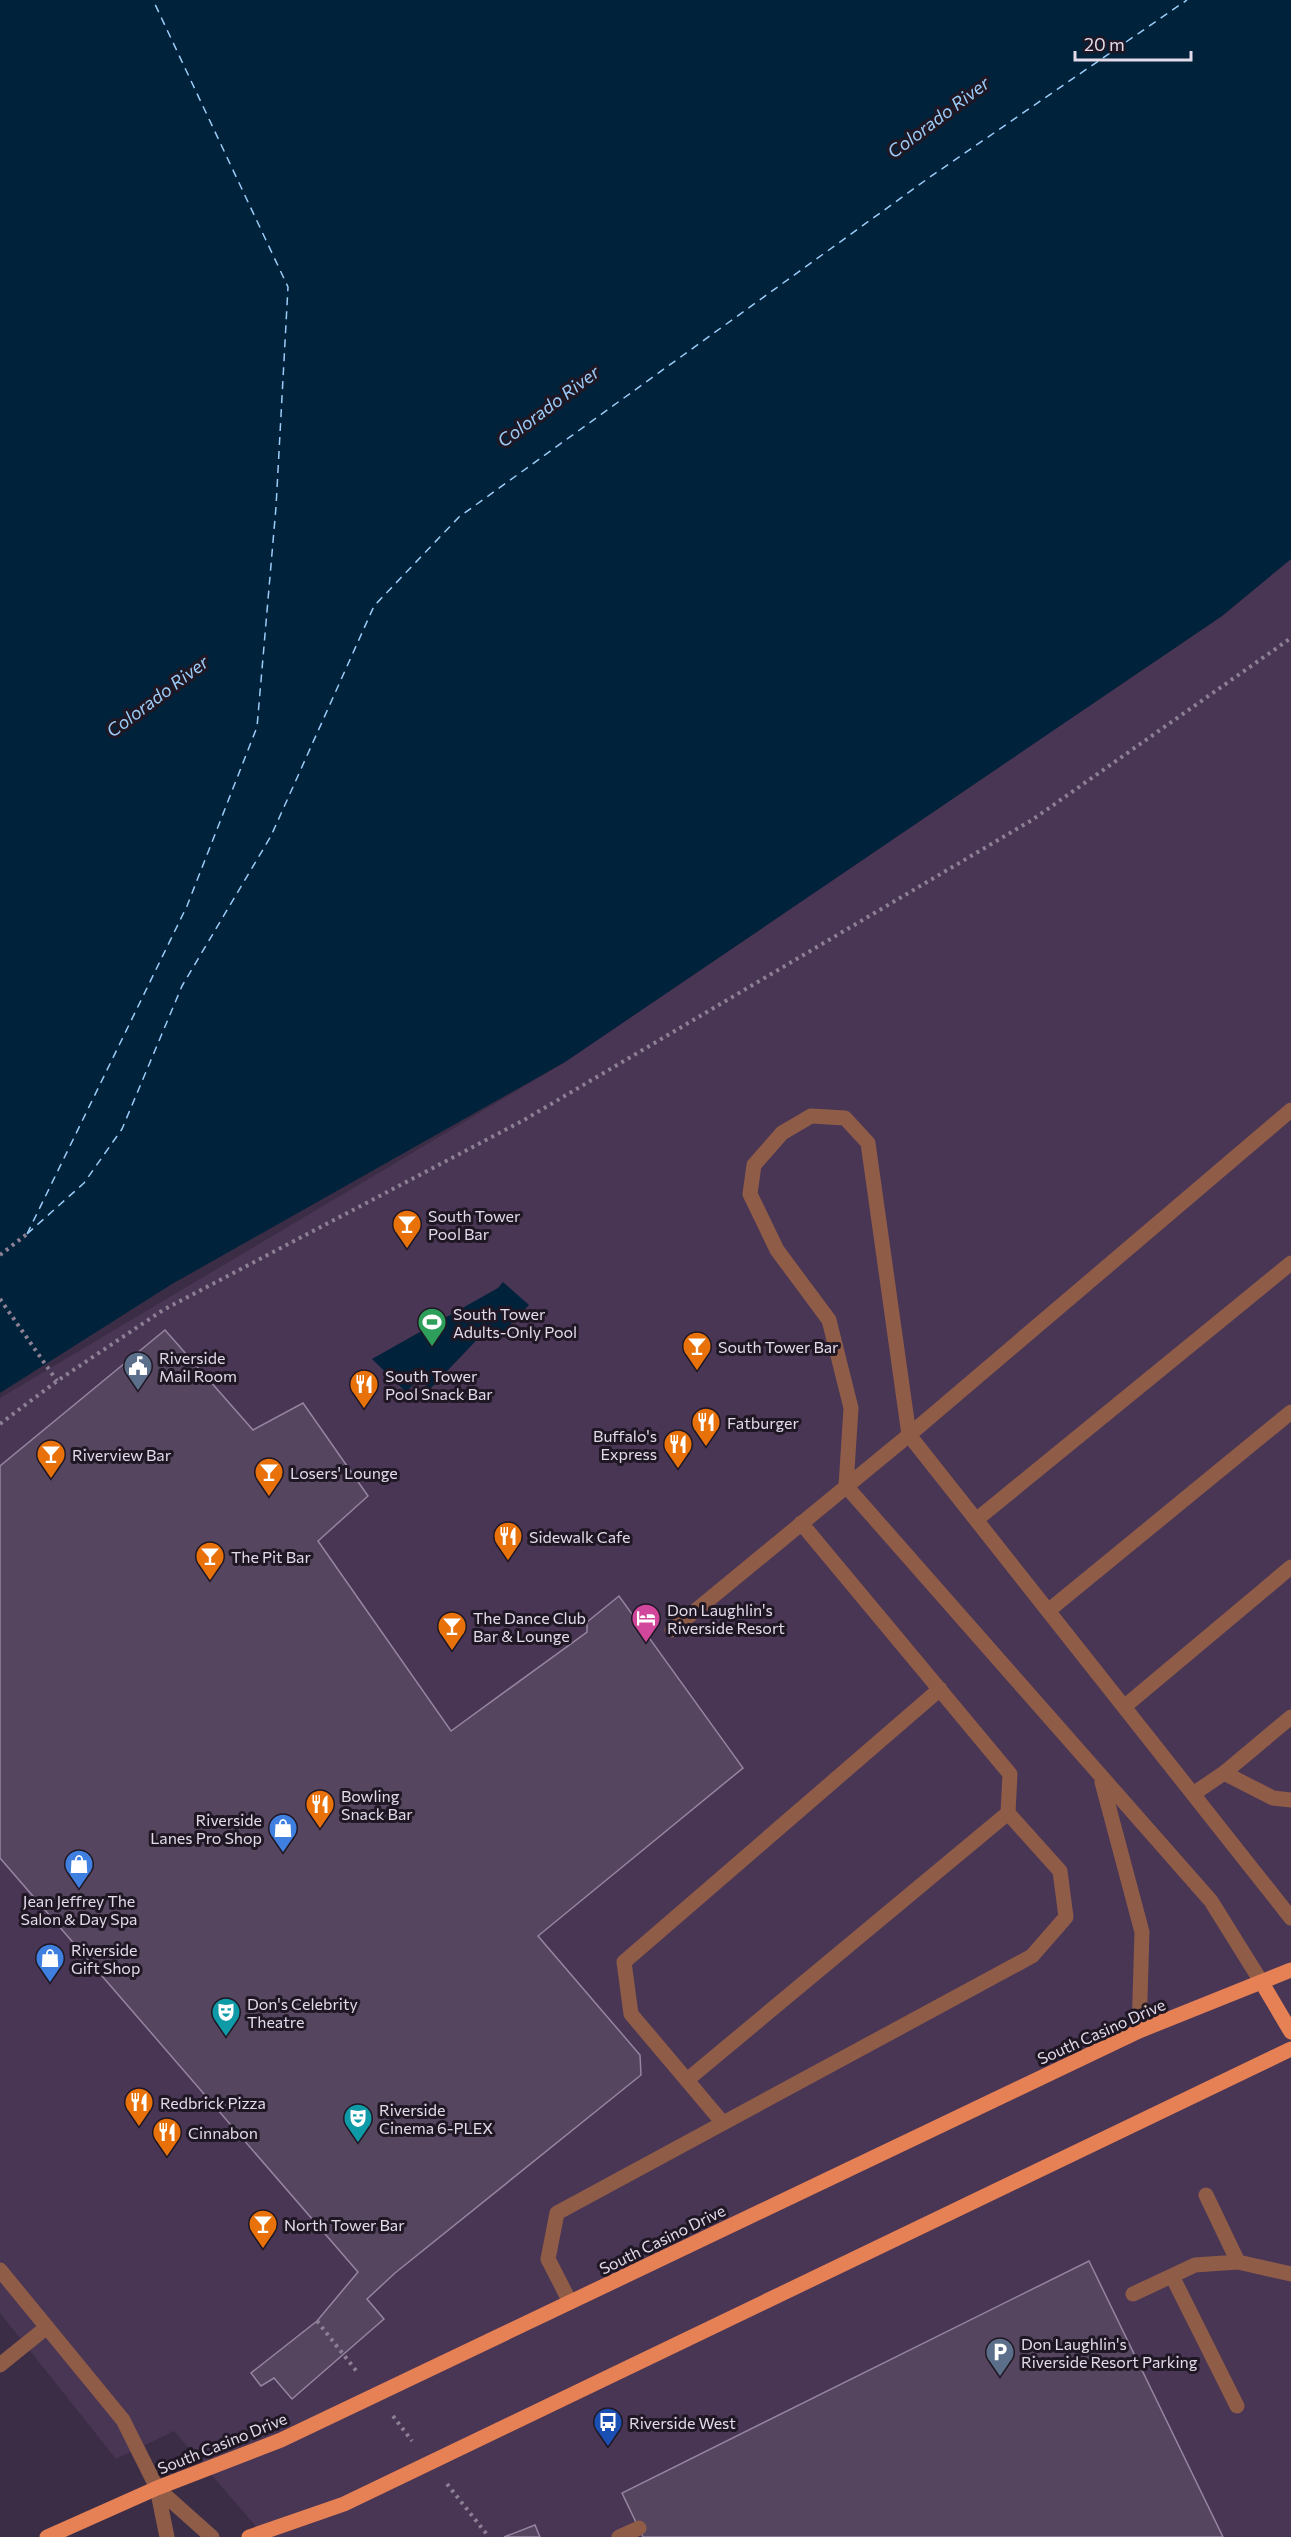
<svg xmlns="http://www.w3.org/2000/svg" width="1291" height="2537" viewBox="0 0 1291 2537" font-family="Commissioner,sans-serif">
<rect width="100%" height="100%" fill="#3c2d46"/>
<path fill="#493554" d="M1291,559V2537H265L174,2431L116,2459L0,2313V1398L565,1062L1222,616Z"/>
<path fill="#00223b" d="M0,0H1291V559L1222,616L565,1062L172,1284L0,1393Z
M503,1282L529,1305L500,1335L490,1326L430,1389L419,1379L406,1392L372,1359L498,1288Z"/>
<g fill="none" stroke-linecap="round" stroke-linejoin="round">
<path stroke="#9bccf8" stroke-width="1.5" stroke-dasharray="8 6" stroke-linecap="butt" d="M27,1234L84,1183L122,1129L182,986L271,836L374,606L459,517L930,177L1187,0
M27,1234L187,906L257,727L276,507L288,287L153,0"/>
</g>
<path fill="#55455f" stroke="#9684a1" stroke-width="1.5" d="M165,1330L253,1430L303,1403L368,1496L318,1541L451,1731L587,1632V1622L619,1596L743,1768L538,1936L640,2055L641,2075L395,2273L367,2299L384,2319L292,2399L274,2378L261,2386L251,2373L317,2321L358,2272L0,1858V1466Z
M1089,2261L1223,2537H643L622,2493Z
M535,2525L540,2537H504Z"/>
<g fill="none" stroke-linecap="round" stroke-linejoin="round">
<path stroke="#8c8095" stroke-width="4" stroke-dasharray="3 4.5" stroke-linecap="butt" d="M0,1255L27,1234
M0,1299L57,1381
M0,1424L57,1381L163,1310L524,1120L1032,820L1291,638
M317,2321L358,2373
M393,2416L412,2441
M447,2484L489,2537"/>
<path stroke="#8f5c48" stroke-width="15" d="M976,1520L1291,1263
M1048,1611L1291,1412
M672,1630L909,1435L1291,1110
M1124,1707L1291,1567
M1224,1773L1273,1798L1291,1800
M1102,1782L1142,1932L1139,2031
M1193,1794L1224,1773L1291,1717
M1262,1983L1211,1901L846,1486L851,1408L829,1320L777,1250L750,1194L754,1165L782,1133L811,1116L845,1118L868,1143L909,1435L1291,1918
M687,2080L1008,1813
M723,2123L631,2014L624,1962L940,1689
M1206,2195L1238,2262L1291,2274
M0,2270L123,2420L157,2488L167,2537
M1172,2276L1237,2406
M1133,2294L1195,2265L1238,2262
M570,2302L548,2259L557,2213L1032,1956L1066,1917L1060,1871L1008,1813L1010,1774L801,1523
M0,2365L47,2327
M157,2488L212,2537
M619,2537L639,2528"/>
<path stroke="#e68055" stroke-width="15" d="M1262,1983L1291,2032
M47,2537L157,2488L281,2440L1139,2031L1291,1970
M249,2537L344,2504L1291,2049"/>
</g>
<defs>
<g id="bar-pin" transform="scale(1.5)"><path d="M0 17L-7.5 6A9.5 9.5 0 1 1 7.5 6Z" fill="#e8710a" stroke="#1f1824"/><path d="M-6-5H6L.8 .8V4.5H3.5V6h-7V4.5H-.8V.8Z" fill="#fff"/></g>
<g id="stadium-pin" transform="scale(1.5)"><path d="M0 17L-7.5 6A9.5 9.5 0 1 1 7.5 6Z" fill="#2e9e5b" stroke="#1f1824"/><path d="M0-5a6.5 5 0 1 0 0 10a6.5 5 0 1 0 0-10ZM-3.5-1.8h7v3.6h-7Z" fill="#fff"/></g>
<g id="civic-pin" transform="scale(1.5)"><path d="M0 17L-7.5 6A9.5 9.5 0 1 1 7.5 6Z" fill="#5c6f8a" stroke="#1f1824"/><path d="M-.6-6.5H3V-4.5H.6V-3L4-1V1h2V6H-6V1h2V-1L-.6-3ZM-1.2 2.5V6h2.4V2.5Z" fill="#fff"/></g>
<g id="restaurant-pin" transform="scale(1.5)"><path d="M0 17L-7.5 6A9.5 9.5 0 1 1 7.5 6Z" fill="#e8710a" stroke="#1f1824"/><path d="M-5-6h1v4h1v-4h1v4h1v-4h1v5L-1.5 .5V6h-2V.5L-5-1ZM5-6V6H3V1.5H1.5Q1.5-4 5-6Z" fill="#fff"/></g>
<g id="hotel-pin" transform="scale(1.5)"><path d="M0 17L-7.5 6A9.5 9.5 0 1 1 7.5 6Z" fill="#d1479c" stroke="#1f1824"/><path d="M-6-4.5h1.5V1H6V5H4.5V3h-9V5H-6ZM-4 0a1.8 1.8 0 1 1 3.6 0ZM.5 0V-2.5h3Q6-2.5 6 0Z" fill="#fff"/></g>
<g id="shop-pin" transform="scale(1.5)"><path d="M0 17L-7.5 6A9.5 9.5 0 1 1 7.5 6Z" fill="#3f7fe0" stroke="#1f1824"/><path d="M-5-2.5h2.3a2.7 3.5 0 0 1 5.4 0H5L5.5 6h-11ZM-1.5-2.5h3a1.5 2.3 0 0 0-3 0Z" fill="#fff"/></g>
<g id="theatre-pin" transform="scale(1.5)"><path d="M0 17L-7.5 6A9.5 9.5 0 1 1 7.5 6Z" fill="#0f9aa8" stroke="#1f1824"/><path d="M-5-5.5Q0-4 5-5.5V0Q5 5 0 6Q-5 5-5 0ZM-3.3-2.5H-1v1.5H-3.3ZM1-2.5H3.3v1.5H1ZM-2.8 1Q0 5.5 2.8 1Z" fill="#fff"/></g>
<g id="parking-pin" transform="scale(1.5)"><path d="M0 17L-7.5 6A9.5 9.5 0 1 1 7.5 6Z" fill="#5c6f8a" stroke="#1f1824"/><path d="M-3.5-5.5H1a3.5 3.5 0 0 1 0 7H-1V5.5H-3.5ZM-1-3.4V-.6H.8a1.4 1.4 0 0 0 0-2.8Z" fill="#fff"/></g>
<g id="bus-pin" transform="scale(1.5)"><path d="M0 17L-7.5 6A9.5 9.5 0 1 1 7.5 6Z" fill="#1a4fb4" stroke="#1f1824"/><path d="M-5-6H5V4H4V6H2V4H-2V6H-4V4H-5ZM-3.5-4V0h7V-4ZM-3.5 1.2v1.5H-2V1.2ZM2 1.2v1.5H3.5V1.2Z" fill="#fff"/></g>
</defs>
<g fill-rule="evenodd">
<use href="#bar-pin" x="407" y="1224"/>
<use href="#stadium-pin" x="432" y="1322"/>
<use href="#bar-pin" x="697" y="1346"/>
<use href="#civic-pin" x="138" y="1366"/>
<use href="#restaurant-pin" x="364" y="1384"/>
<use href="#restaurant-pin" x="706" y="1422"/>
<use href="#restaurant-pin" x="678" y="1444"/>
<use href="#bar-pin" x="51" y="1454"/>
<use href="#bar-pin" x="269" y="1472"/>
<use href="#restaurant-pin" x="508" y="1536"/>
<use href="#bar-pin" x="210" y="1556"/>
<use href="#hotel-pin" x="646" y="1618"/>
<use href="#bar-pin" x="452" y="1626"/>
<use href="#restaurant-pin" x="320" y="1804"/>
<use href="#shop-pin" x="283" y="1828"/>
<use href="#shop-pin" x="79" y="1864"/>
<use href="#shop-pin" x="50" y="1958"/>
<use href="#theatre-pin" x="226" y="2012"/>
<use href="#restaurant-pin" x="139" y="2102"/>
<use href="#theatre-pin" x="358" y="2118"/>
<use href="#restaurant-pin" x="167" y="2132"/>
<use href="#bar-pin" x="263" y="2224"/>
<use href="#parking-pin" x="1000" y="2352"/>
<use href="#bus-pin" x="608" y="2422"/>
</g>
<g text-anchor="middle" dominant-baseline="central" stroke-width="6" stroke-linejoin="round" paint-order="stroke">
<g font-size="16" fill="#e3daea" stroke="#1f1824" text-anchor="start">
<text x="428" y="1215">South Tower<tspan x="428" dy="18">Pool Bar</tspan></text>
<text x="453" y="1313">South Tower<tspan x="453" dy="18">Adults-Only Pool</tspan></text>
<text x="718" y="1346">South Tower Bar</text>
<text x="159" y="1357">Riverside<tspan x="159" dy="18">Mail Room</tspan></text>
<text x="385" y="1375">South Tower<tspan x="385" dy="18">Pool Snack Bar</tspan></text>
<text x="727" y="1422">Fatburger</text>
<text x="657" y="1435" text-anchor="end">Buffalo's<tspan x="657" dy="18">Express</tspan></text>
<text x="72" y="1454">Riverview Bar</text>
<text x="290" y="1472">Losers' Lounge</text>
<text x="529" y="1536">Sidewalk Cafe</text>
<text x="231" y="1556">The Pit Bar</text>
<text x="667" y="1609">Don Laughlin's<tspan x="667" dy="18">Riverside Resort</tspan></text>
<text x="473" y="1617">The Dance Club<tspan x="473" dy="18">Bar &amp; Lounge</tspan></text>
<text x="341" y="1795">Bowling<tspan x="341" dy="18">Snack Bar</tspan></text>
<text x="262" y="1819" text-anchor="end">Riverside<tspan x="262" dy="18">Lanes Pro Shop</tspan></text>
<text x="79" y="1900" text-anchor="middle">Jean Jeffrey The<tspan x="79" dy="18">Salon &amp; Day Spa</tspan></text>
<text x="71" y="1949">Riverside<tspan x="71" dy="18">Gift Shop</tspan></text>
<text x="247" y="2003">Don's Celebrity<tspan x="247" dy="18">Theatre</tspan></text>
<text x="160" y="2102">Redbrick Pizza</text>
<text x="379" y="2109">Riverside<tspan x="379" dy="18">Cinema 6-PLEX</tspan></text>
<text x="188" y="2132">Cinnabon</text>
<text x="284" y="2224">North Tower Bar</text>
<text x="1021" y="2343">Don Laughlin's<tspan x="1021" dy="18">Riverside Resort Parking</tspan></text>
<text x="629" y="2422">Riverside West</text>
</g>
<g font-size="16" fill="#e3daea" stroke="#1f1824">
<text transform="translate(1101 2031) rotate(-24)">South Casino Drive</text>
<text transform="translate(662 2239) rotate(-26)">South Casino Drive</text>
<text transform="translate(222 2443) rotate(-22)">South Casino Drive</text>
</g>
<g font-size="18" font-style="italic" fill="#9bccf8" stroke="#1f1824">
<text transform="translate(938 117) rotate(-37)">Colorado River</text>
<text transform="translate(548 406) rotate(-37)">Colorado River</text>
<text transform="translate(157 696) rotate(-37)">Colorado River</text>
</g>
</g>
<path d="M1075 51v9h116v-9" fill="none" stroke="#e3daea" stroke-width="3"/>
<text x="1084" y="51" font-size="18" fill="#e3daea" stroke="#1f1824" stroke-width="4.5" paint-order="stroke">20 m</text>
</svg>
